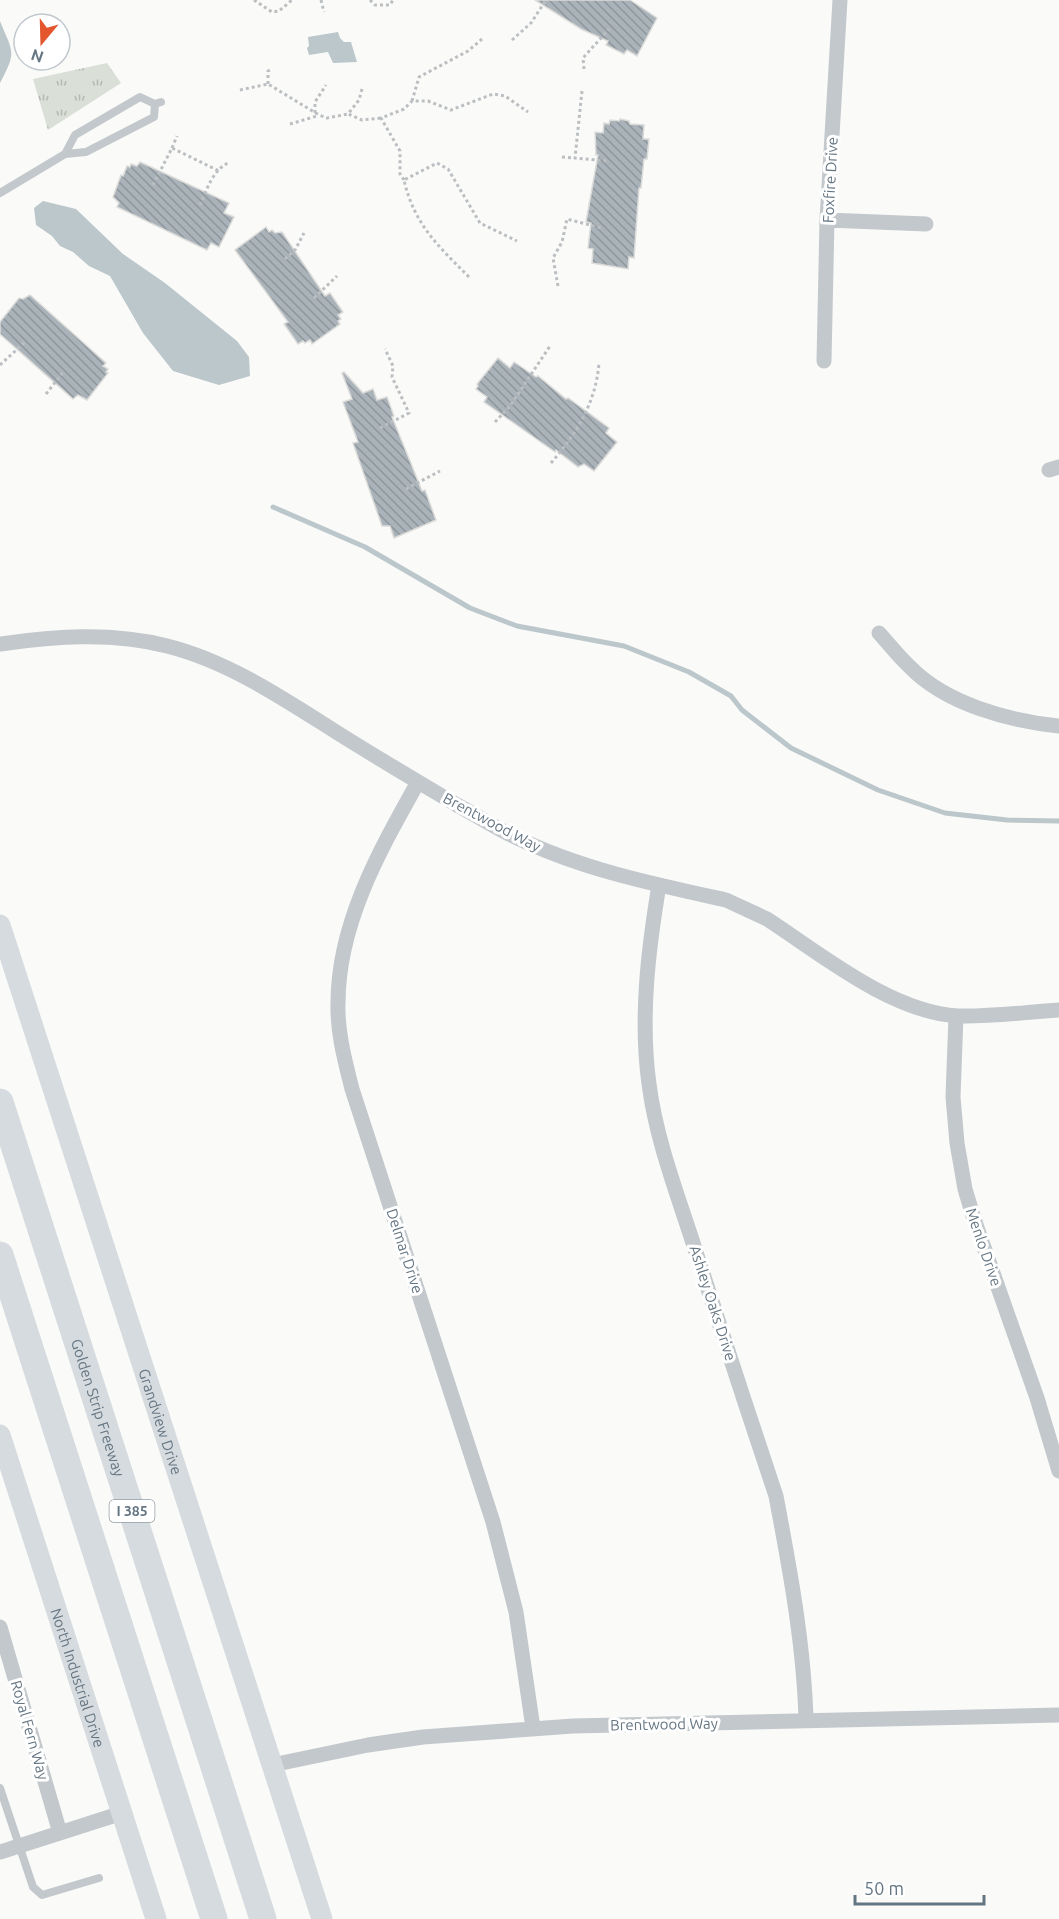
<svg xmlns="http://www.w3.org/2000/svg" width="1059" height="1919" viewBox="0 0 1059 1919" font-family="Ubuntu,sans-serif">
<defs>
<pattern id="park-tufts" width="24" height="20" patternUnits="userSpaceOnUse" patternTransform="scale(1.5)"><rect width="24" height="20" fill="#dadfd7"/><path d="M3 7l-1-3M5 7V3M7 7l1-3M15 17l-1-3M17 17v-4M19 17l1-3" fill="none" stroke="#b4b9b4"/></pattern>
<pattern id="building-back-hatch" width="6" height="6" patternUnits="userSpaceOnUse" patternTransform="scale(1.5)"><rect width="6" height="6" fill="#aab3b9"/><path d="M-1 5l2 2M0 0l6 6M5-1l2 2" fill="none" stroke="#8e969c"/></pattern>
</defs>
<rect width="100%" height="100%" fill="#fafaf8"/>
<path fill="url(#park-tufts)" d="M107,63L121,83L48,130L33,79Z"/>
<path fill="#bbc7cb" d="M0,21C13,53 17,51 0,83Z
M338,32L340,38L344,42H351L357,62L333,63L328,52L309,55L307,48L309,46L308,37Z
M43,201L76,209L123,254L165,283L237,341L249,357L250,376L219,385L173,371L143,333L110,276L89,266L73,252L60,246L52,236L36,225L34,208Z"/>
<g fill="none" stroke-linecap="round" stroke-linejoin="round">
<path stroke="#bbc7cb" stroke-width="5" d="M273,507L365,547L470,608L517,626L624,646L689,672L731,696L742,710L791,748L878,790L945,813L1007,820L1059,821"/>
</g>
<path fill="url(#building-back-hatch)" stroke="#dcdcda" stroke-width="1.5" d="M535,0H630L657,18L637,56L627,50L624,54L606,45L608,41L581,29Z
M620,119L629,121L630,124L644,125L643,139H649L647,159H644L641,188H639L634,258L629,257L628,269L592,263L593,249L588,248L591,223L586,222L598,155H596L595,132L603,133L604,123L609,124L610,120L619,121Z
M140,162L229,203L224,213L234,217L219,247L211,243L207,250L117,207L119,203L113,197L121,175L123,176L127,166L130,167L131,164L137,166Z
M266,227L269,232L272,230L275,233L282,232L325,296L330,293L343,312L338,315L341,319L338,321L340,324L312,344L310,340L305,343L303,341L298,344L284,324L288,322L235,250Z
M30,295L106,363L103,366L108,369L106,372L108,373L87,400L78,395L73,399L0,334V322L19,298L23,299Z
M498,358L510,368L514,362L536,377L538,376L566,399L568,398L609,428L606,433L617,442L594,471L584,464L578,467L556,450L555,452L484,402L487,397L476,389L478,386L477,384Z
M344,372L363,393L373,389L377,400L387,397L394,416L392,417L410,461L422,491L425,490L436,520L394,538L390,526H382L353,443L358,442L343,402L352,399L342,373Z"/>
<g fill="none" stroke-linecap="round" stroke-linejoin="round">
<path stroke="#bbbfc2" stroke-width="3" stroke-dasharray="3 3" stroke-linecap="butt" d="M254,0L272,12L279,11L292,0
M321,0L324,12
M370,0L375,5H390L393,0
M512,40L531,23L546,0
M584,69L583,58L609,29
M268,84V71L272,69
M362,89L359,100L348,114L362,120L381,118
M240,90L268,84L319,115L327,118L348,114
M582,91L575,158L608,161
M412,101L419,77L468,51L482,39
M315,113V102L326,85
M290,124L317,116
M172,148L177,136
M562,157L575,158
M404,180L400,174V151L381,118L404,109L412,101H428L451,110L493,94L505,96L528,112
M153,185L172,148L219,171
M200,205C207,189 213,169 230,162
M285,259L295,250L304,233
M469,277C438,246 414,224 404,180L437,163L448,169L480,223L517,241
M558,286L553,258L562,242L567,219L601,228
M314,298L337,276
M0,365L26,341
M46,394L64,371
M495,422L510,406L550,346
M380,428L409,413L392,377L393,366L385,349
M551,463C577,433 596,402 599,363
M406,489L440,471"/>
<path stroke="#c3c8cc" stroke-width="8" d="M65,154L75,135L140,97L155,104L161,102
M0,193L65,154L86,152L154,117L155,104
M0,1788L33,1887L42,1895L99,1878"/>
<path stroke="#c3c8cc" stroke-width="15" d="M827,220L926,224
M824,361L827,220L840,0
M1049,470L1059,467
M879,633C889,644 899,657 910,667C946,704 1009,721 1059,726
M0,644C55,636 113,632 167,646C227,661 281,697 333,730C374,756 415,780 457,805C476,815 494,827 513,836C580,869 653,884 726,900L767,919C821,954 891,1012 958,1016C991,1017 1026,1012 1059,1010
M418,782C380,850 338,923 338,1003C337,1032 345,1061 352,1089L493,1522L516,1612L533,1728
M659,885C648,951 640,1018 649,1084C656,1139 677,1193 694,1246C721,1329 748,1413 776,1496C790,1570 804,1645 806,1720
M956,1016L953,1097L957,1143L965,1189L974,1219L1037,1398L1059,1471
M0,1627L60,1833
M272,1765L368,1745L423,1737L573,1726L1059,1715
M0,1852L122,1813"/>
<g stroke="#d6dbdf" stroke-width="21">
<path id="s1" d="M0,925L322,1919"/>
<path id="s2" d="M0,1435L156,1919"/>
</g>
<g stroke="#d6dbdf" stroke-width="27">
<path id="s3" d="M0,1102L263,1919"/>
<path d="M0,1255L214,1919"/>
</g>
</g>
<g text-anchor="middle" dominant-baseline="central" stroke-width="6" stroke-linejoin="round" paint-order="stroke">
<rect fill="#fff" stroke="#939fa8" stroke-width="1.5" x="109.5" y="1500" width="45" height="22" rx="4.5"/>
<g font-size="14" font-weight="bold" fill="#657683">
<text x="132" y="1511">I 385</text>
</g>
<g font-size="15" fill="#657683" stroke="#fff">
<text transform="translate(830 180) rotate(-87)">Foxfire Drive</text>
<text transform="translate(492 822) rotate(28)">Brentwood Way</text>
<text transform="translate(984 1247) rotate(71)">Menlo Drive</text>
<text transform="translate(405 1251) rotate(72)">Delmar Drive</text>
<text transform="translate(713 1303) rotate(72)">Ashley Oaks Drive</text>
<text stroke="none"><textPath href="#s3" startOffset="321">Golden Strip Freeway</textPath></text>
<text stroke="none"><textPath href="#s1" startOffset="522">Grandview Drive</textPath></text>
<text stroke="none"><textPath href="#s2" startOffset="255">North Industrial Drive</textPath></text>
<text transform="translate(664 1724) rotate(-1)">Brentwood Way</text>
<text transform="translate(30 1730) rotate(74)">Royal Fern Way</text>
</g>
</g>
<g transform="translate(42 42) rotate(199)"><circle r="28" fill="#ffffff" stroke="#c1c8cd" stroke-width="1.5"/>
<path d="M0-4.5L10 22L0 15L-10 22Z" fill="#e4572e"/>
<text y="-9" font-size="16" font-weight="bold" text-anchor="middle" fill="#657683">N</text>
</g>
<path d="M855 1895v9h129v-9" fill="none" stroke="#657683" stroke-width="3"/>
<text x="864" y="1895" font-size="18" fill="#657683" stroke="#ffffff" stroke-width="4.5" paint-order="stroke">50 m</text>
</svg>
